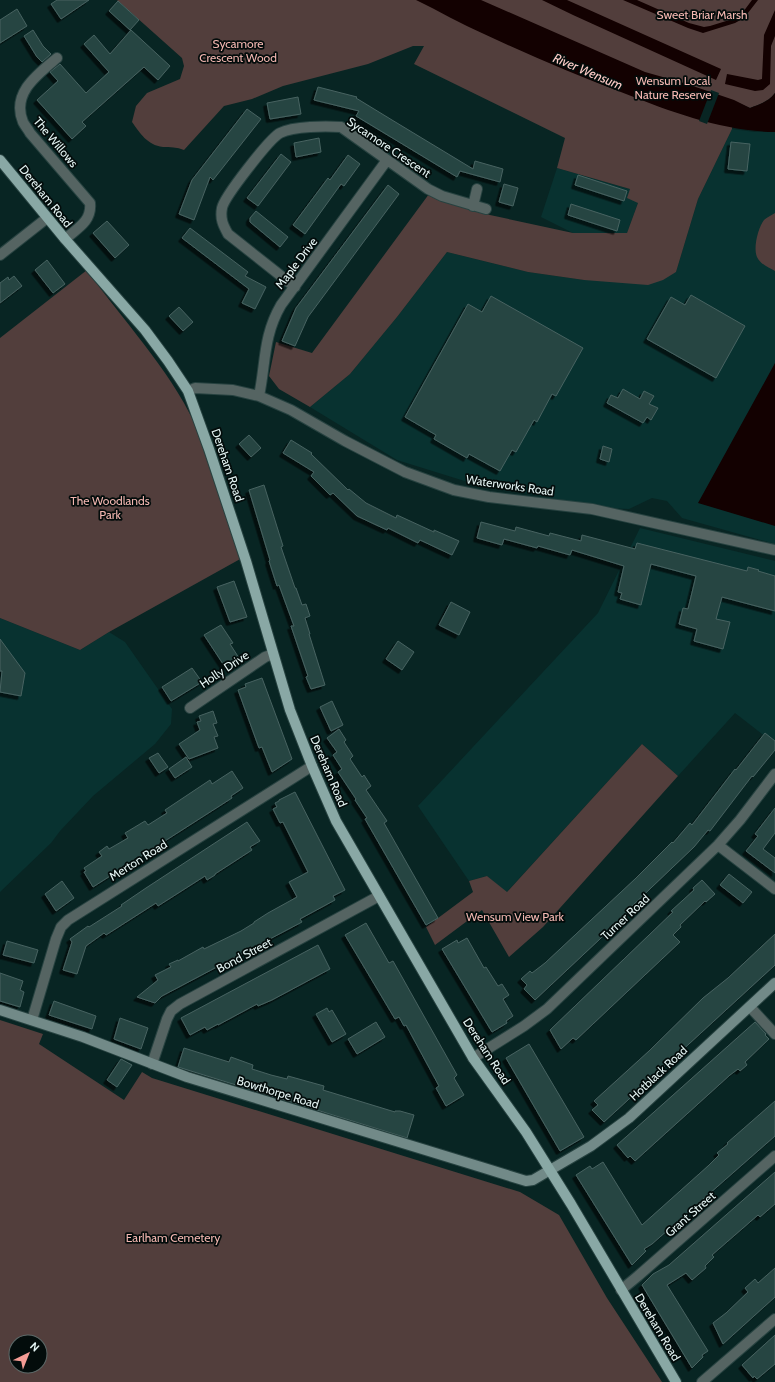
<svg xmlns="http://www.w3.org/2000/svg" width="775" height="1382" viewBox="0 0 775 1382" font-family="Cabin,sans-serif">
<defs>
<filter id="shadow"><feDropShadow dx="-3.5" dy="3.5" stdDeviation="0" flood-color="#0009"/></filter>
</defs>
<rect width="100%" height="100%" fill="#082523"/>
<path fill="#083230" d="M732,129L755,132H775V544L682,518L667,501L652,498L629,509L605,508L471,483L397,460L310,407L350,374L397,317L447,252L528,272L584,280L676,272L698,199Z
M557,168L630,189L638,203L627,233H573L541,217Z
M640,528L775,561V744L735,713L678,776L642,744L506,893L487,876L469,881L418,806L598,613Z
M0,618L80,650L109,632L125,642L172,709L171,724L155,744L93,796L60,831L51,843L0,892Z"/>
<path fill="#523e3c" fill-rule="evenodd" d="M117,0H775V93C768,102 760,104 750,108L734,101L732,129L698,199L676,272L663,280L648,285L584,280L528,272L447,252L397,317L350,374L310,407L279,389L269,376L276,342L312,353L429,194L490,215L573,233H627L638,203L627,198L630,189L557,168L565,138L414,64L424,46H413L368,64L283,86L252,99L224,106L184,150C177,147 170,147 163,147C147,145 140,133 132,122L136,106L147,93L180,79L184,66L182,58Z
M775,213V271C769,268 760,264 757,257C753,248 758,228 764,220C767,217 772,215 775,213Z
M87,270C123,321 168,367 195,424C215,467 228,514 242,558L109,632L80,650L0,618V338Z
M642,744L678,776L543,927L509,957L482,910L435,945L426,927L473,892L469,881L487,876L507,892Z
M0,1020L43,1034L39,1044L124,1100L142,1072L152,1078L520,1192L559,1215L607,1298L662,1382H0ZM16,1342H40V1366H16Z"/>
<path fill="#130101" d="M416,0H481L645,72L684,83L734,100L750,108C760,104 768,102 775,93V132C723,131 674,113 626,94C578,76 531,56 484,34C461,24 439,11 416,0Z
M542,0H567L721,69L716,80L573,15Z
M623,0H637L689,23L704,27L710,26L736,18L743,12L752,0H758L744,18L735,23L703,33L688,28Z
M775,10V36L771,46L770,84L763,90L755,91L725,84L727,74L758,80L762,79L764,35Z
M775,363V526L698,503Z"/>
<path fill="#082523" d="M711,90L719,93L707,124L699,121Z"/>
<path fill="#284442" stroke="#476361" filter="url(#shadow)" d="M57,0H89L61,19L51,4Z
M118,1L139,20L130,30L109,11Z
M17,9L27,26L0,43V20Z
M33,30L43,46L51,54L42,62L37,57L24,36Z
M131,30L170,66L158,80L144,67L82,122L86,126L72,139L37,100L58,81L50,72L60,64L86,93L109,72L84,44L94,35L110,54Z
M318,87L357,97L356,98L392,120L473,169L475,161L503,169L500,182L460,171L457,177L356,116L359,111L314,100Z
M298,97L301,114L270,119L267,103Z
M247,109L261,119L213,180L210,177L194,220L179,214L192,180Z
M319,138L321,152L296,157L294,143Z
M731,142L750,144L747,171L728,169Z
M281,154L291,162L258,206L247,198Z
M348,155L360,164L344,186L341,184L305,234L293,225L328,178L330,180Z
M578,175L627,191L624,201L575,185Z
M504,184L518,188L513,206L499,202Z
M388,185L399,194L308,317L295,346L282,341L296,308Z
M571,204L620,220L617,231L568,215Z
M256,211L288,237L280,247L250,222V218Z
M107,221L129,245L115,258L93,233Z
M190,228L248,272L245,276L266,287L255,309L242,303L249,289L182,238Z
M47,260L65,284L53,293L35,270Z
M14,276L22,286L0,303V283L8,277L9,280Z
M691,295L745,326L716,378L647,339L671,297L685,305Z
M491,296L583,348L556,396L552,394L537,422L534,420L516,452L512,450L500,471L469,454L467,458L434,439L436,435L405,417L468,304L482,312Z
M179,307L193,322L183,331L169,316Z
M623,389L640,399L644,391L654,396L649,404L658,408L651,420L647,417L643,423L607,403L611,395L618,398Z
M249,435L261,448L251,457L239,444Z
M291,440L312,453L311,454L348,490L349,489L366,503L396,518L397,515L434,532V530L459,541L452,555L420,540L418,543L388,528L387,530L357,516L333,493L330,495L311,476L314,472L283,453Z
M603,446L612,449L609,462L600,459Z
M264,485L283,546L281,547L295,588H296L302,605L306,604L310,616L305,618L310,634H309L325,685L311,689L306,677L308,676L291,626H294L279,585L277,586L269,561L270,560L249,490Z
M481,522L515,531L516,527L549,536L550,533L581,541L582,535L635,549L637,543L747,571L748,567L759,570L758,571L775,576V611L722,597L716,619L730,622L723,649L694,641L697,629L679,624L683,608L688,609L696,576L651,564L641,605L620,599L622,593L618,592L624,566L572,550L570,555L538,546L537,548L504,539L502,545L477,538Z
M234,581L247,617L230,622L217,587Z
M451,602L470,612L459,635L439,625Z
M221,625L233,643L230,644L239,658L225,667L204,635Z
M0,639L25,673L21,696L0,692L2,671H0Z
M398,641L414,652L402,670L386,659Z
M192,668L202,682L171,701L162,687Z
M262,678L292,759L272,772L262,747L259,748L238,690L246,687L245,684Z
M332,701L343,725L331,731L320,707Z
M213,711L217,723L213,724L218,736L214,737L218,748L189,759L179,744L200,730L197,722L201,721L199,716Z
M339,729L346,740L344,742L353,756L350,759L362,777L364,775L371,786L366,790L387,821L384,823L438,918L426,925L365,819L367,818L355,800L356,799L338,772L342,769L333,755L337,752L327,738Z
M765,733L775,741V750L753,777L752,776L710,831L708,830L694,847L631,907L633,908L535,1000L524,989L527,985L521,979L530,971L532,973L545,963L635,879L672,842L673,843L690,823L692,825L735,769L736,770Z
M158,753L168,767L159,773L149,758Z
M186,757L192,767L175,778L169,769Z
M232,771L243,788L231,796L232,798L93,887L84,872L86,871L84,868L102,856L99,852L107,846L109,849L128,838L125,833L145,821L148,825L167,813L165,810L210,780L212,784Z
M295,792L345,890L333,896L335,900L300,919L302,922L162,996L155,1003L137,997L158,980L155,975L171,967L169,964L178,960V961L203,947L204,949L241,931L254,923V922L268,913L297,897L289,882L308,872L283,822L280,823L273,809L277,807L275,803L279,801V800Z
M775,808V833L763,849L775,858V873L746,851L758,836L755,834Z
M247,822L260,841L250,847L252,850L215,874V875L207,880L205,876L158,906L156,903L106,935L104,933L86,946L77,974L63,970L72,942L70,939L88,926L89,927L122,906L121,905L146,888Z
M729,874L752,892L743,903L720,885Z
M702,880L715,894L706,902L705,901L680,925L681,927L673,935L680,942L576,1040L573,1038L561,1049L550,1030L673,912L671,911L694,890L693,888Z
M62,881L74,898L56,911L45,894Z
M366,923L389,963L393,961L457,1075L454,1078L464,1095L446,1106L436,1088L439,1086L406,1025L404,1026L399,1017L395,1019L345,935Z
M775,934V965L604,1122L592,1110L598,1105L594,1101L649,1051L703,998L728,978Z
M467,938L484,968L486,967L498,986L502,984L509,995L503,999L513,1016L506,1021L507,1023L492,1032L442,949L457,940L458,943Z
M7,941L38,950L34,963L3,955Z
M318,945L330,969L272,1000L258,1006L257,1004L218,1025V1024L207,1030L205,1027L190,1035L181,1018Z
M0,973L23,981L20,990L24,992L20,1007L0,1001Z
M54,1001L96,1016L92,1029L49,1015Z
M327,1008L329,1012L332,1010L346,1034L332,1042L316,1014Z
M120,1018L148,1028L141,1049L114,1039Z
M376,1022L385,1037L357,1054L348,1039Z
M755,1022L766,1034L765,1035L769,1039L745,1062L747,1065L740,1071L738,1069L730,1075L635,1161L630,1156L628,1158L617,1145Z
M529,1044L584,1137L560,1151L506,1058Z
M184,1048L229,1062L231,1057L253,1065L252,1069L271,1075L287,1079L288,1076L324,1086L323,1090L395,1112V1111H400L414,1115L407,1138L178,1067Z
M121,1059L132,1065L117,1087L107,1080Z
M775,1101V1136L652,1244L644,1249L646,1251L632,1265L576,1175L590,1166L592,1169L603,1162L642,1225L708,1166L719,1155L717,1153L728,1144L727,1143Z
M775,1172V1204L760,1217L758,1215L712,1255L714,1257L705,1266L706,1268L692,1280L686,1273L667,1285L708,1351L702,1355L703,1357L692,1368L642,1285L653,1274L669,1265Z
M775,1268V1297L723,1344L713,1323L726,1313L748,1292L745,1288L755,1279L758,1283Z
M775,1335V1364L757,1379L754,1376L753,1378L742,1365Z"/>
<g fill="none" stroke-linecap="round" stroke-linejoin="round">
<g stroke="#274240" stroke-width="12">
<path id="street" d="M57,58C38,74 11,93 23,122C25,126 28,129 30,133L90,203C92,221 78,228 65,239
M473,206L477,189
M0,255L47,218
M295,287L228,234C223,225 220,219 222,208C224,197 270,138 280,133C294,126 326,126 341,127L428,189L442,196L486,209
M188,391L195,388L233,390L259,396L291,410L345,441L405,472L454,490L489,497L592,509L775,550
M259,396C266,362 263,336 281,305L387,160
M190,708L265,657L273,654
M718,845L775,889
M750,1007L775,1034
M32,1020L56,939L61,927L68,920L312,766
M473,1058L524,1026L547,1009L718,845L740,820L775,774
M152,1064L167,1019L171,1011L180,1004L379,896
M621,1290L638,1276L775,1156
M702,1382L775,1319"/>
</g>
<g stroke="#274240" stroke-width="12">
<path id="secondary" d="M0,1010L83,1037L187,1077L481,1167L526,1181L533,1180L591,1146L629,1118L775,983"/>
</g>
<g stroke="#274240" stroke-width="12">
<path id="primary" d="M0,160L65,239L145,330L168,361L188,391L209,449L246,561L290,710L312,766L336,821L473,1058L526,1132L571,1204L676,1382"/>
</g>
<use href="#street" stroke="#556462" stroke-width="10"/>
<use href="#secondary" stroke="#728a88" stroke-width="10"/>
<use href="#primary" stroke="#89a8a5" stroke-width="10"/>
</g>
<g text-anchor="middle" dominant-baseline="central" stroke-width="3.5" stroke-linejoin="round" paint-order="stroke">
<g font-size="12" fill="#f3b7b1" stroke="#030c0b">
<text x="702" y="14">Sweet Briar Marsh</text>
<text x="238" y="43">Sycamore<tspan x="238" dy="14">Crescent Wood</tspan></text>
<text x="673" y="80">Wensum Local<tspan x="673" dy="14">Nature Reserve</tspan></text>
<text x="110" y="500">The Woodlands<tspan x="110" dy="14">Park</tspan></text>
<text x="515" y="916">Wensum View Park</text>
<text x="173" y="1237">Earlham Cemetery</text>
</g>
<g font-size="12" fill="#e5f5f4" stroke="#030c0b">
<text transform="translate(56 142) rotate(50)">The Willows</text>
<text transform="translate(389 147) rotate(34)">Sycamore Crescent</text>
<text transform="translate(46 196) rotate(51)">Dereham Road</text>
<text transform="translate(296 263) rotate(-53)">Maple Drive</text>
<text transform="translate(228 465) rotate(71)">Dereham Road</text>
<text transform="translate(510 485) rotate(8)">Waterworks Road</text>
<text transform="translate(224 669) rotate(-34)">Holly Drive</text>
<text transform="translate(329 771) rotate(67)">Dereham Road</text>
<text transform="translate(138 860) rotate(-32)">Merton Road</text>
<text transform="translate(625 917) rotate(-43)">Turner Road</text>
<text transform="translate(244 955) rotate(-28)">Bond Street</text>
<text transform="translate(487 1051) rotate(57)">Dereham Road</text>
<text transform="translate(658 1073) rotate(-43)">Hotblack Road</text>
<text transform="translate(278 1092) rotate(17)">Bowthorpe Road</text>
<text transform="translate(690 1214) rotate(-41)">Grant Street</text>
<text transform="translate(658 1327) rotate(59)">Dereham Road</text>
</g>
<g font-size="13" font-style="italic" fill="#fecdc8" stroke="#030c0b">
<text transform="translate(588 71) rotate(23)">River Wensum</text>
</g>
</g>
<g transform="translate(28 1354) rotate(43)"><circle r="19" fill="#030c0b" stroke="#5d6968"/>
<path d="M0-3L7 15L0 10L-7 15Z" fill="#f59c95"/>
<text y="-6" font-size="11" font-weight="bold" text-anchor="middle" fill="#e5f5f4">N</text>
</g>
</svg>
